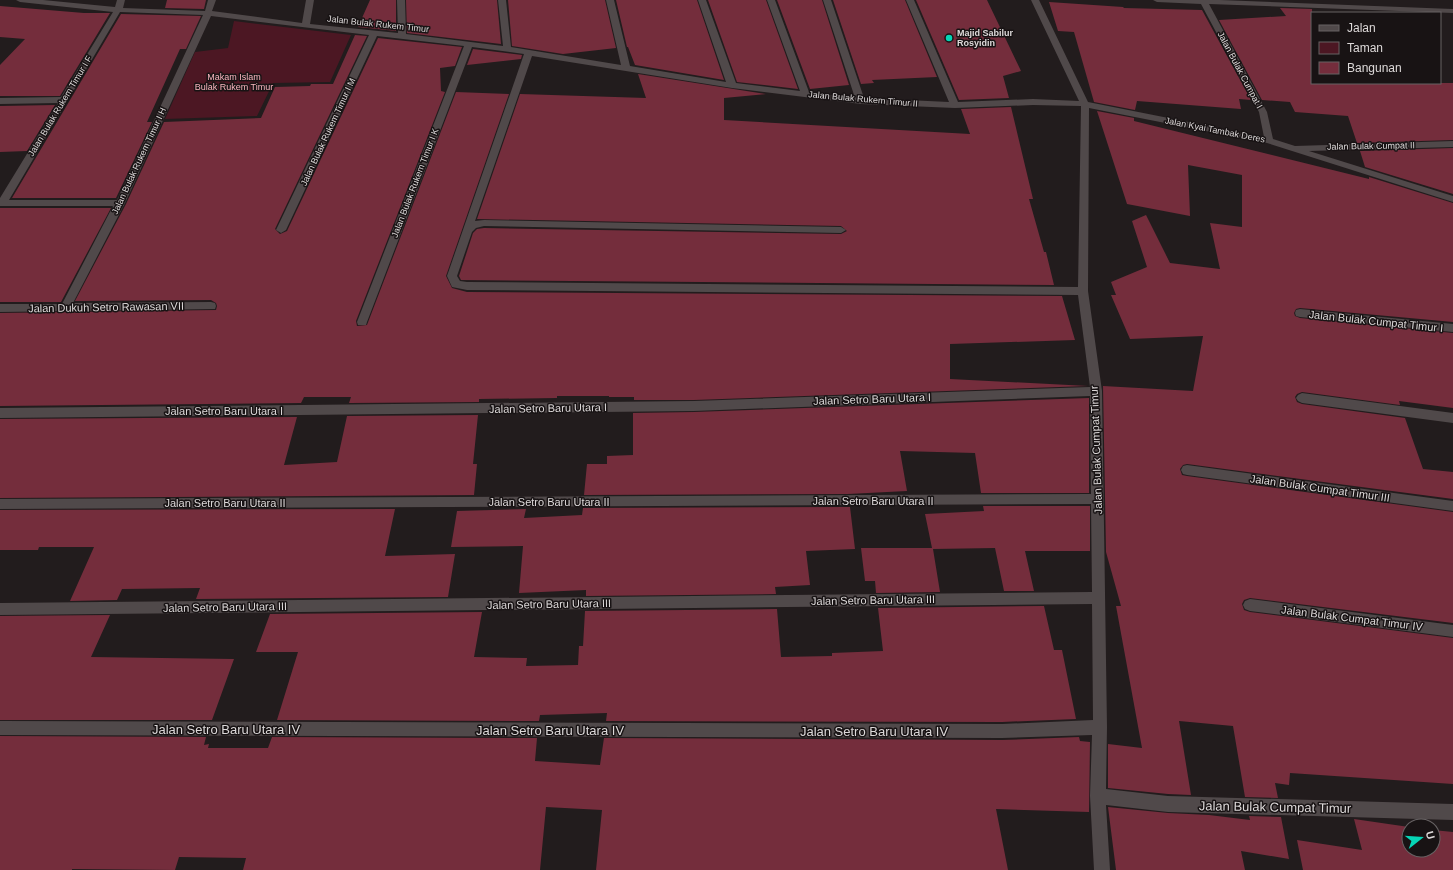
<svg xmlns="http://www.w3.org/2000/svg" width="1453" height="870" viewBox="0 0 1453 870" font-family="Helvetica,sans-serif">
<rect width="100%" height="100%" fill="#221c1d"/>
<path fill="#4c1723" d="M234,21L351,35L330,82L273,83L257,116L165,119L195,52L228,48Z"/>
<path fill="#742d3c" d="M167,0H206L204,9L165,8Z
M370,0H396V31L358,27Z
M406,0H497L501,44L407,33Z
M508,0H605L616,48L563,54L512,46Z
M616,0H697L724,80L635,65L628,47H627Z
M708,0H766L798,89L737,82Z
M777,0H822L849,85L810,89Z
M833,0H905L937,77L872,80L874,83L861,84Z
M916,0H987L1021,71L1003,76L1009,98L959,100Z
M1049,2L1123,7L1124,8L1202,10L1251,100L1239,99L1241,109L1137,101L1135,110L1094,102L1074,32L1058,31Z
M0,6L84,13H110L60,96H0V65L25,39L0,37Z
M1280,8L1312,9V83H1453V140L1357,143L1348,116L1295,112L1290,102L1262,100L1219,20L1286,16Z
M121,14L201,16L186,49H180L147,122H152L116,198H12Z
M355,35L367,36L275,229L280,234L287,231L378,38L462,47L455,66L440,68L441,91L445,92L356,321L357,326L367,325L456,92L509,94L446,276L452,288L467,292L1062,296L1075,340L950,344V379L1088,386L694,400H634V397H609V396H557V398L479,399V402L349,403L351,397H304L301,403L0,406V313L216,310L217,306L216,303L211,300L75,301L126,204L164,122L261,118L275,87L310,86L311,84H333Z
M473,49L522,55L521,59L467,65Z
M638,74L766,94L724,98V120L970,134L961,109L1011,107L1033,199H1029L1044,252H1046L1054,285L461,280L459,276L473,233L477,229L484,228L841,234L847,231L841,226L477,219L520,94L646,98Z
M0,105V106L55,105L27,151L0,152Z
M1097,111L1134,118V121L1369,179V177L1453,203V322L1300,308L1296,309L1294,313L1295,316L1300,318L1453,333V408L1399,401L1400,405L1302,392L1297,394L1295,397L1297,402L1302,404L1405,418L1423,469L1453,472V499L1187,464L1183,465L1180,469L1182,475L1187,476L1453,512V623L1250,598L1244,600L1242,604L1244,610L1250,612L1453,638V784L1290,773L1289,785L1275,783L1278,798L1245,797L1233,726L1179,721L1191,795L1168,794L1108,788V744L1142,748L1116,606H1121L1106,552L1103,386L1193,391L1203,336L1130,339L1111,295H1116L1111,282L1147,267L1132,221L1146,215L1170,263L1220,269L1210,223L1242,227V175L1188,165L1190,216L1127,204Z
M1453,148V194L1365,167L1360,151Z
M0,208H111L61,302H0Z
M1089,398V493H981L975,453L900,451L907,491L848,494L584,495L587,464H607V456L633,455V413L694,412Z
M478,415L473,464H477L474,495L0,498V419L297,417L284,465L337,462L347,416Z
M983,506H1090V551H1025L1034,591H1004L995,548L933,549L940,592L876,593L875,581H865L861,548H932L925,514L984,511Z
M850,507L855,549L806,551L810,585L775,587L776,594L586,596V590L519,593L523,546L451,547L457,511L526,509L524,518L582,515L583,508Z
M395,509L385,556L455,554L448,597L196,599L200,588L122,589L117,600L70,601L94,547H39L38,550H0V510Z
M1044,606L1054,650H1062L1076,719L1002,722L606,721L607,713L540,715L539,721L277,720L298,652H256L270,614L482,612L474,657L527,658L526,666L578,665L579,646H583L585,611L777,609L781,657L832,656V653L883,651L878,608Z
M110,615L91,657L234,659L212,720H0V616Z
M0,736L206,737L204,745L209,744L208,748H268L272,737L537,738L535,761L600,765L604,738L1002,740L1079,737L1080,741L1090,742L1089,812L996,809L1008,870H596L602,810L546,807L540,870H243L246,858L179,857L175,870L72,869V870H0Z
M1108,807L1168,813L1209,815L1250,820L1249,816L1281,817L1289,859L1241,851L1245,870H1116Z
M1354,819L1409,827V850H1433V830L1453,832V870H1303L1297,840L1362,850Z"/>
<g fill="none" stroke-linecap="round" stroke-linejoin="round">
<path fill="#50494a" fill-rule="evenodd" d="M16,0H43L115,7L117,0H125L123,8L205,11L208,0H216L212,11L302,23L306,0H314L310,24L398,33L397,0H405L406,34L503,46L498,0H506L511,47L621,65L606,0H614L630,66L726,82L698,0H706L736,83L800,91L767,0H775L809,92L855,98L823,0H831L864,98L949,102L906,0H914L958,102L1033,99L1079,101L1031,0H1039L1088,102L1264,137L1259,112L1201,4L1157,2L1153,0H1220L1453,9V13L1209,4L1267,112L1273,139L1295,146L1453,141V147L1309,151L1453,196V202L1267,143L1089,108L1088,291L1102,391L1107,727L1106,789L1168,796L1453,804V820L1168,812L1106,805L1110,870H1094L1090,796L1092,735L1002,738L0,735V721L1002,724L1093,720L1092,604L0,615V603L1092,592L1091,504L0,509V499L1091,494L1090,396L694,411L0,418V408L694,401L1090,387L1078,295L467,290L452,287L447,276L524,54L472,47L367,322L366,325H358L357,322L464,46L377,36L286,230L281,233L276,230L369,35L211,16L125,203L73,303L211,302L215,303L216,306L215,309L0,312V304H62L113,206H0V198L58,103L0,104V98L61,97L113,12L20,2ZM120,12L203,15L117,200H9ZM532,56L732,88L861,104L955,108L1033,105L1081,106L1078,287L467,282L460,281L457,276L472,232L476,228L484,226L841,233L846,230L841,227L484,220L475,221Z
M1300,309L1453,324V332L1300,317L1296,316L1295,313L1296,310Z
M1302,393L1453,413V423L1302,403L1298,401L1296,398L1298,395Z
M1187,465L1453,501V511L1187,475L1183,474L1181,470L1183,466Z
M1250,599L1453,625V637L1250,611L1245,609L1243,605L1245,601Z"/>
</g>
<circle fill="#06d5b6" stroke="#181314" stroke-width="1.5" cx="949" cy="38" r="4"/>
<g text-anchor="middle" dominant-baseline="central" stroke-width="3" stroke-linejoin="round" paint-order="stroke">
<g font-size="9" fill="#ddd9d9" stroke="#181314">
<text transform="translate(378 24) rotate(6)">Jalan Bulak Rukem Timur</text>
<text transform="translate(1240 70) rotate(62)">Jalan Bulak Cumpat I</text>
<text transform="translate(863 99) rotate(5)">Jalan Bulak Rukem Timur II</text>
<text transform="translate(60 106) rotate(-59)">Jalan Bulak Rukem Timur I F</text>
<text transform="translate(1215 130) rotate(11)">Jalan Kyai Tambak Deres</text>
<text transform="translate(328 132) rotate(-65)">Jalan Bulak Rukem Timur I M</text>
<text transform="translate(1371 146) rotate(-1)">Jalan Bulak Cumpat II</text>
<text transform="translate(139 161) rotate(-65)">Jalan Bulak Rukem Timur I H</text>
<text transform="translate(415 183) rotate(-69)">Jalan Bulak Rukem Timur I K</text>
</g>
<g font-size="9" font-weight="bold" fill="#ddd9d9" stroke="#181314" text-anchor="start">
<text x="957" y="33">Majid Sabilur<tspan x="957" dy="10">Rosyidin</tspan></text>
</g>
<g font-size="9" fill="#f8b5be" stroke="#181314">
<text x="234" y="77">Makam Islam<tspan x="234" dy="10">Bulak Rukem Timur</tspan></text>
</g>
<g font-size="11" fill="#ddd9d9" stroke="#181314">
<text transform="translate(106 307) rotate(-1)">Jalan Dukuh Setro Rawasan VII</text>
<text transform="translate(1376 321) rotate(6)">Jalan Bulak Cumpat Timur I</text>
<text transform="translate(872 399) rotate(-2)">Jalan Setro Baru Utara I</text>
<text transform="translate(548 408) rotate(-1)">Jalan Setro Baru Utara I</text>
<text x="224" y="411">Jalan Setro Baru Utara I</text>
<text transform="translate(1096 450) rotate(-92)">Jalan Bulak Cumpat Timur</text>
<text transform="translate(1320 488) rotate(8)">Jalan Bulak Cumpat Timur III</text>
<text x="873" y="501">Jalan Setro Baru Utara II</text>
<text x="549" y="502">Jalan Setro Baru Utara II</text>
<text x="225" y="503">Jalan Setro Baru Utara II</text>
<text transform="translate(873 600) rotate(-1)">Jalan Setro Baru Utara III</text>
<text transform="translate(549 604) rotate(-1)">Jalan Setro Baru Utara III</text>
<text transform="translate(225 607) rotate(-1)">Jalan Setro Baru Utara III</text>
<text transform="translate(1352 618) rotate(7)">Jalan Bulak Cumpat Timur IV</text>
</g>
<g font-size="13" fill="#ddd9d9" stroke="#181314">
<text x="226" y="729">Jalan Setro Baru Utara IV</text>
<text x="550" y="730">Jalan Setro Baru Utara IV</text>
<text x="874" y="731">Jalan Setro Baru Utara IV</text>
<text transform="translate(1275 807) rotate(1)">Jalan Bulak Cumpat Timur</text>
</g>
</g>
<rect x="1311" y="12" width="130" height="72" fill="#181314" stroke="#676263"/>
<rect x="1319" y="25" width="20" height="6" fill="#50494a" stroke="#676263"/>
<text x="1347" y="32" font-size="12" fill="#ddd9d9">Jalan</text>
<rect x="1319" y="42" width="20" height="12" fill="#4c1723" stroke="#676263"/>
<text x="1347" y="52" font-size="12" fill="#ddd9d9">Taman</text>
<rect x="1319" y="62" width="20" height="12" fill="#742d3c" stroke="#676263"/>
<text x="1347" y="72" font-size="12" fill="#ddd9d9">Bangunan</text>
<g transform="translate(1421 838) rotate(73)"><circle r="19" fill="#181314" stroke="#676263"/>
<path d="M0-3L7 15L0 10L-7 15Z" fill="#06d5b6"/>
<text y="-6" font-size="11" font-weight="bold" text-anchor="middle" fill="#ddd9d9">U</text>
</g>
</svg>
